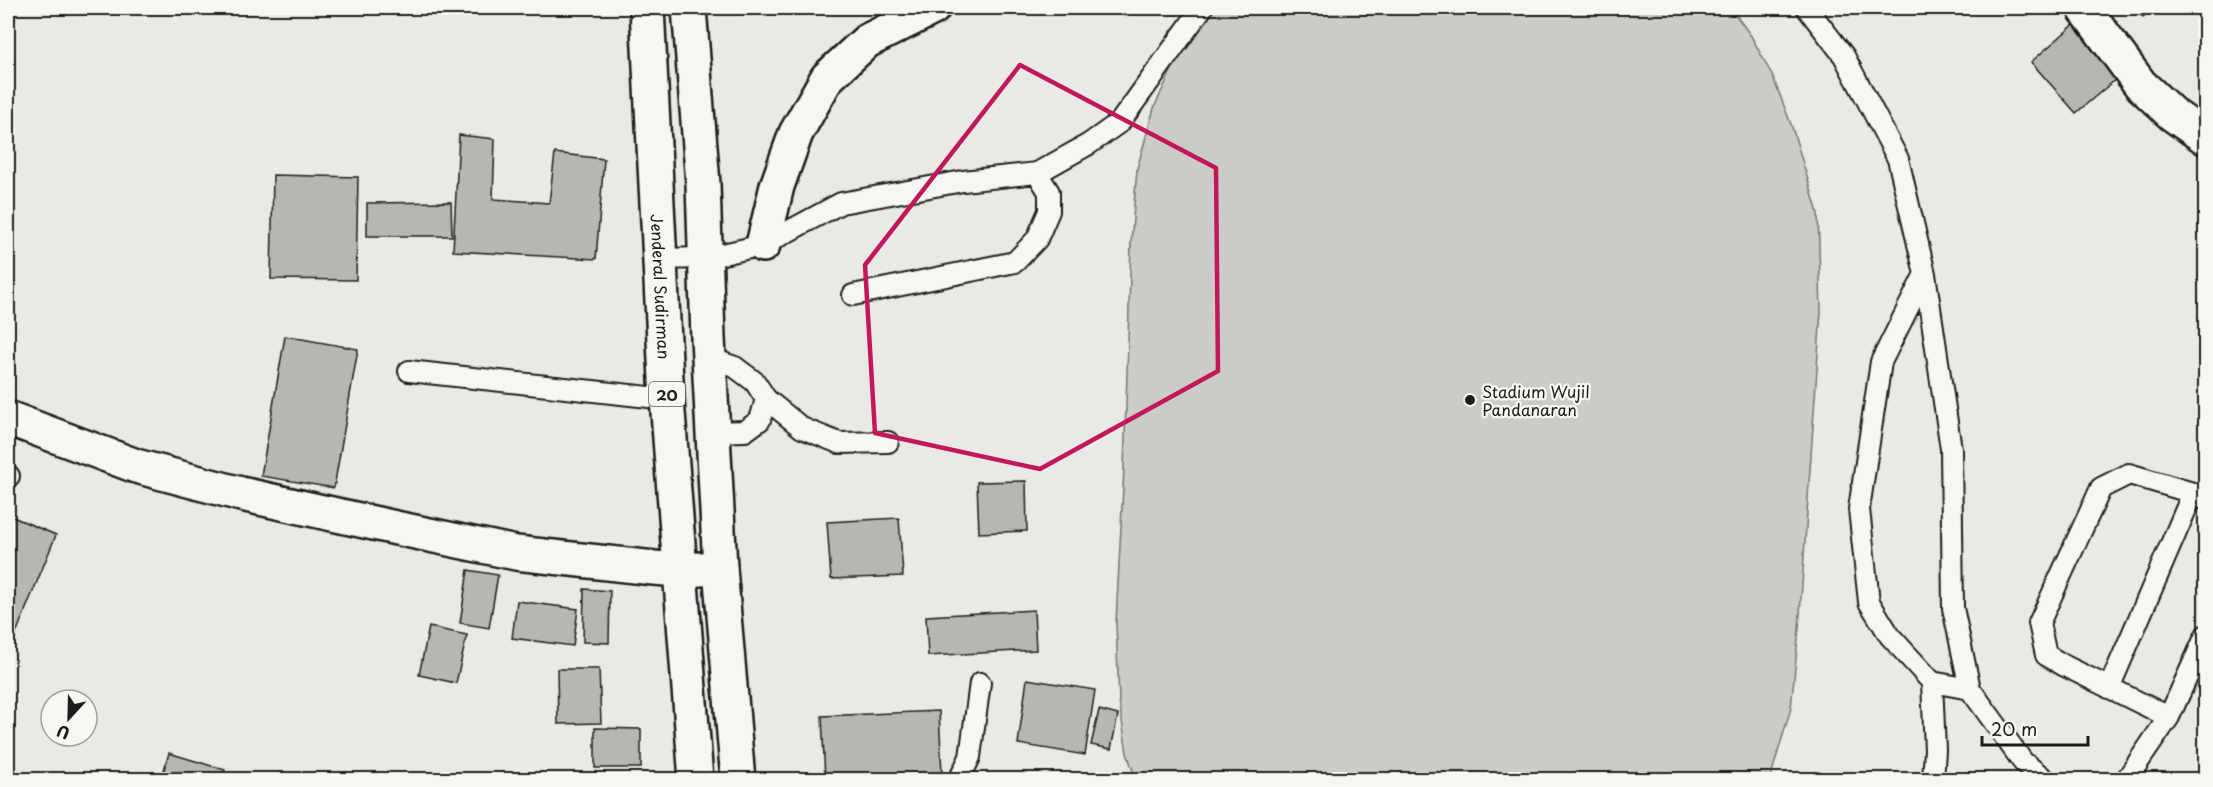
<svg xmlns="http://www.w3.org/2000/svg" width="2213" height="787" viewBox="0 0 2213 787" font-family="'Playpen Sans',sans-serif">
<rect width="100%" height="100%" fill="#e9e9e5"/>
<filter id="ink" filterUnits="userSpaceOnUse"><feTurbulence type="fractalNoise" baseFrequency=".0167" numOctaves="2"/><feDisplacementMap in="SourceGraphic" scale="12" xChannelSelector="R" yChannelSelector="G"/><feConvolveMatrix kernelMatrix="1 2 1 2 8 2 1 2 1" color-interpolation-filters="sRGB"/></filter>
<g filter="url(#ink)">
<path fill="#cbcbc7" stroke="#747472" stroke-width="1.5" d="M1212,8H1731L1751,36L1773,77L1792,127L1818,213L1821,311L1799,628L1791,708L1770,779L1136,780L1127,753L1119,702L1116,622L1124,469L1131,243L1137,169L1154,108L1178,56Z"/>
<path fill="#b6b6b3" stroke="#1c1c1c" stroke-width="1.5" d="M2135,8H2153L2143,17Z
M2077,22L2123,73L2076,113L2031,62Z
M459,135L495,139L493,199L549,203L555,153L604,159L596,259L453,251Z
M273,175L358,177L356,280L271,279Z
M451,202L452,236H367V203Z
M285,336L358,349L334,488L261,476Z
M1026,481L1027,531L979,533L977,482Z
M8,515L56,535L8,653Z
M899,518L903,576L831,579L827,522Z
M468,570L498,575L489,628L460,623Z
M584,589L610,591L609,643L583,642Z
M517,601L578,609L573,646L512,638Z
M1034,610L1036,650L928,656L926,616Z
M429,627L467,635L456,683L419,675Z
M557,669H599L601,723L558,724Z
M1027,679L1095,690L1085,755L1018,744Z
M1099,710L1118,715L1111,749L1091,745Z
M939,711L942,774L825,779L822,716Z
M595,728L641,729V768H595Z
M169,753L225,770L222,780H161Z"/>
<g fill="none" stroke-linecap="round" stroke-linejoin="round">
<g stroke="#1c1c1c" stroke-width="24">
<path id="lane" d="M1807,8L1844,56L1898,159L1925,274L1951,449L1953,608L1970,689L2023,762L2046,780
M659,259L705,258L763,245L841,203L963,181L1037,173L1089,144L1120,122L1202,8
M1925,274L1881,362L1859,509L1869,602L1890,636L1932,682L1935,750L1933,780
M853,295L1015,262L1037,239L1049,211V192L1037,173
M709,358L735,367L755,382L766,399L802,428L839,443L888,442
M409,371L667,399
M712,432L745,431L760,420L766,399
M8,476H9
M2206,500L2193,493L2129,474L2101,488L2039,623L2046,655L2065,666L2169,717L2206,635
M1932,682L1970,689
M2109,688L2193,493
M959,780L970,757L980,683
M2126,780L2169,717"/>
</g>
<g stroke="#1c1c1c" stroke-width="38">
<path id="street" d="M2084,8L2140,84L2172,114L2206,138
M763,245L777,186L796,133L827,78L867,41L933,8
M8,418L136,466L241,494L396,528L516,553L654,568L680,570L720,568"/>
</g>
<g stroke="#1c1c1c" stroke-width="38">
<g id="highway">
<path id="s1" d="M647,8L667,399L696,780"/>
<path d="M689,8L703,184L708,338L720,568L738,780"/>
</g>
</g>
<use href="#lane" stroke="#f6f6f2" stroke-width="20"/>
<use href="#street" stroke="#f6f6f2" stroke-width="33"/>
<use href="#highway" stroke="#f6f6f2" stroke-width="33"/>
</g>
</g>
<path fill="none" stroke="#c2185b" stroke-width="4.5" stroke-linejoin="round" d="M1020,65L1216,168L1218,371L1040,469L875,433L865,265Z"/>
<circle fill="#1c1c1c" stroke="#f6f6f2" stroke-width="2" cx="1470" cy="400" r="6"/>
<g text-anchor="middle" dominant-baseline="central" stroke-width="4.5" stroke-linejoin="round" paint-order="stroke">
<rect fill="#f6f6f2" stroke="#5d5d5c" stroke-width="1.5" x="649" y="382" width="36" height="24" rx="4.5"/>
<g font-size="15" font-weight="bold" fill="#1c1c1c">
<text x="667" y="394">20</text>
</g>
<g font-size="16" fill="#1c1c1c" stroke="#f6f6f2">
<text stroke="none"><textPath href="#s1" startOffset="279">Jenderal Sudirman</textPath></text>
</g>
<g font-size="16" fill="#1c1c1c" stroke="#f6f6f2" text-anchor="start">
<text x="1482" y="391">Stadium Wujil<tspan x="1482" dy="18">Pandanaran</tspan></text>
</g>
</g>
<rect width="2213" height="787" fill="none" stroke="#f6f6f2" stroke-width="30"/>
<rect x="15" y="15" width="2183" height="757" fill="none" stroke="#1c1c1c" stroke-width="2" filter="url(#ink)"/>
<g transform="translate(69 718) rotate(202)"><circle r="28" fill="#f6f6f2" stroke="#9f9f9c" stroke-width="1.5"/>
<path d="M0-4.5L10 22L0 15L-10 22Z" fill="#1c1c1c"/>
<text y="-9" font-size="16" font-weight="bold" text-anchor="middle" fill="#1c1c1c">U</text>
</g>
<path d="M1982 736v9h106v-9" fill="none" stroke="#1c1c1c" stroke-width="3"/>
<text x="1991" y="736" font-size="18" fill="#1c1c1c" stroke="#f6f6f2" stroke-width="4.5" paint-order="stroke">20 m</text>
</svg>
